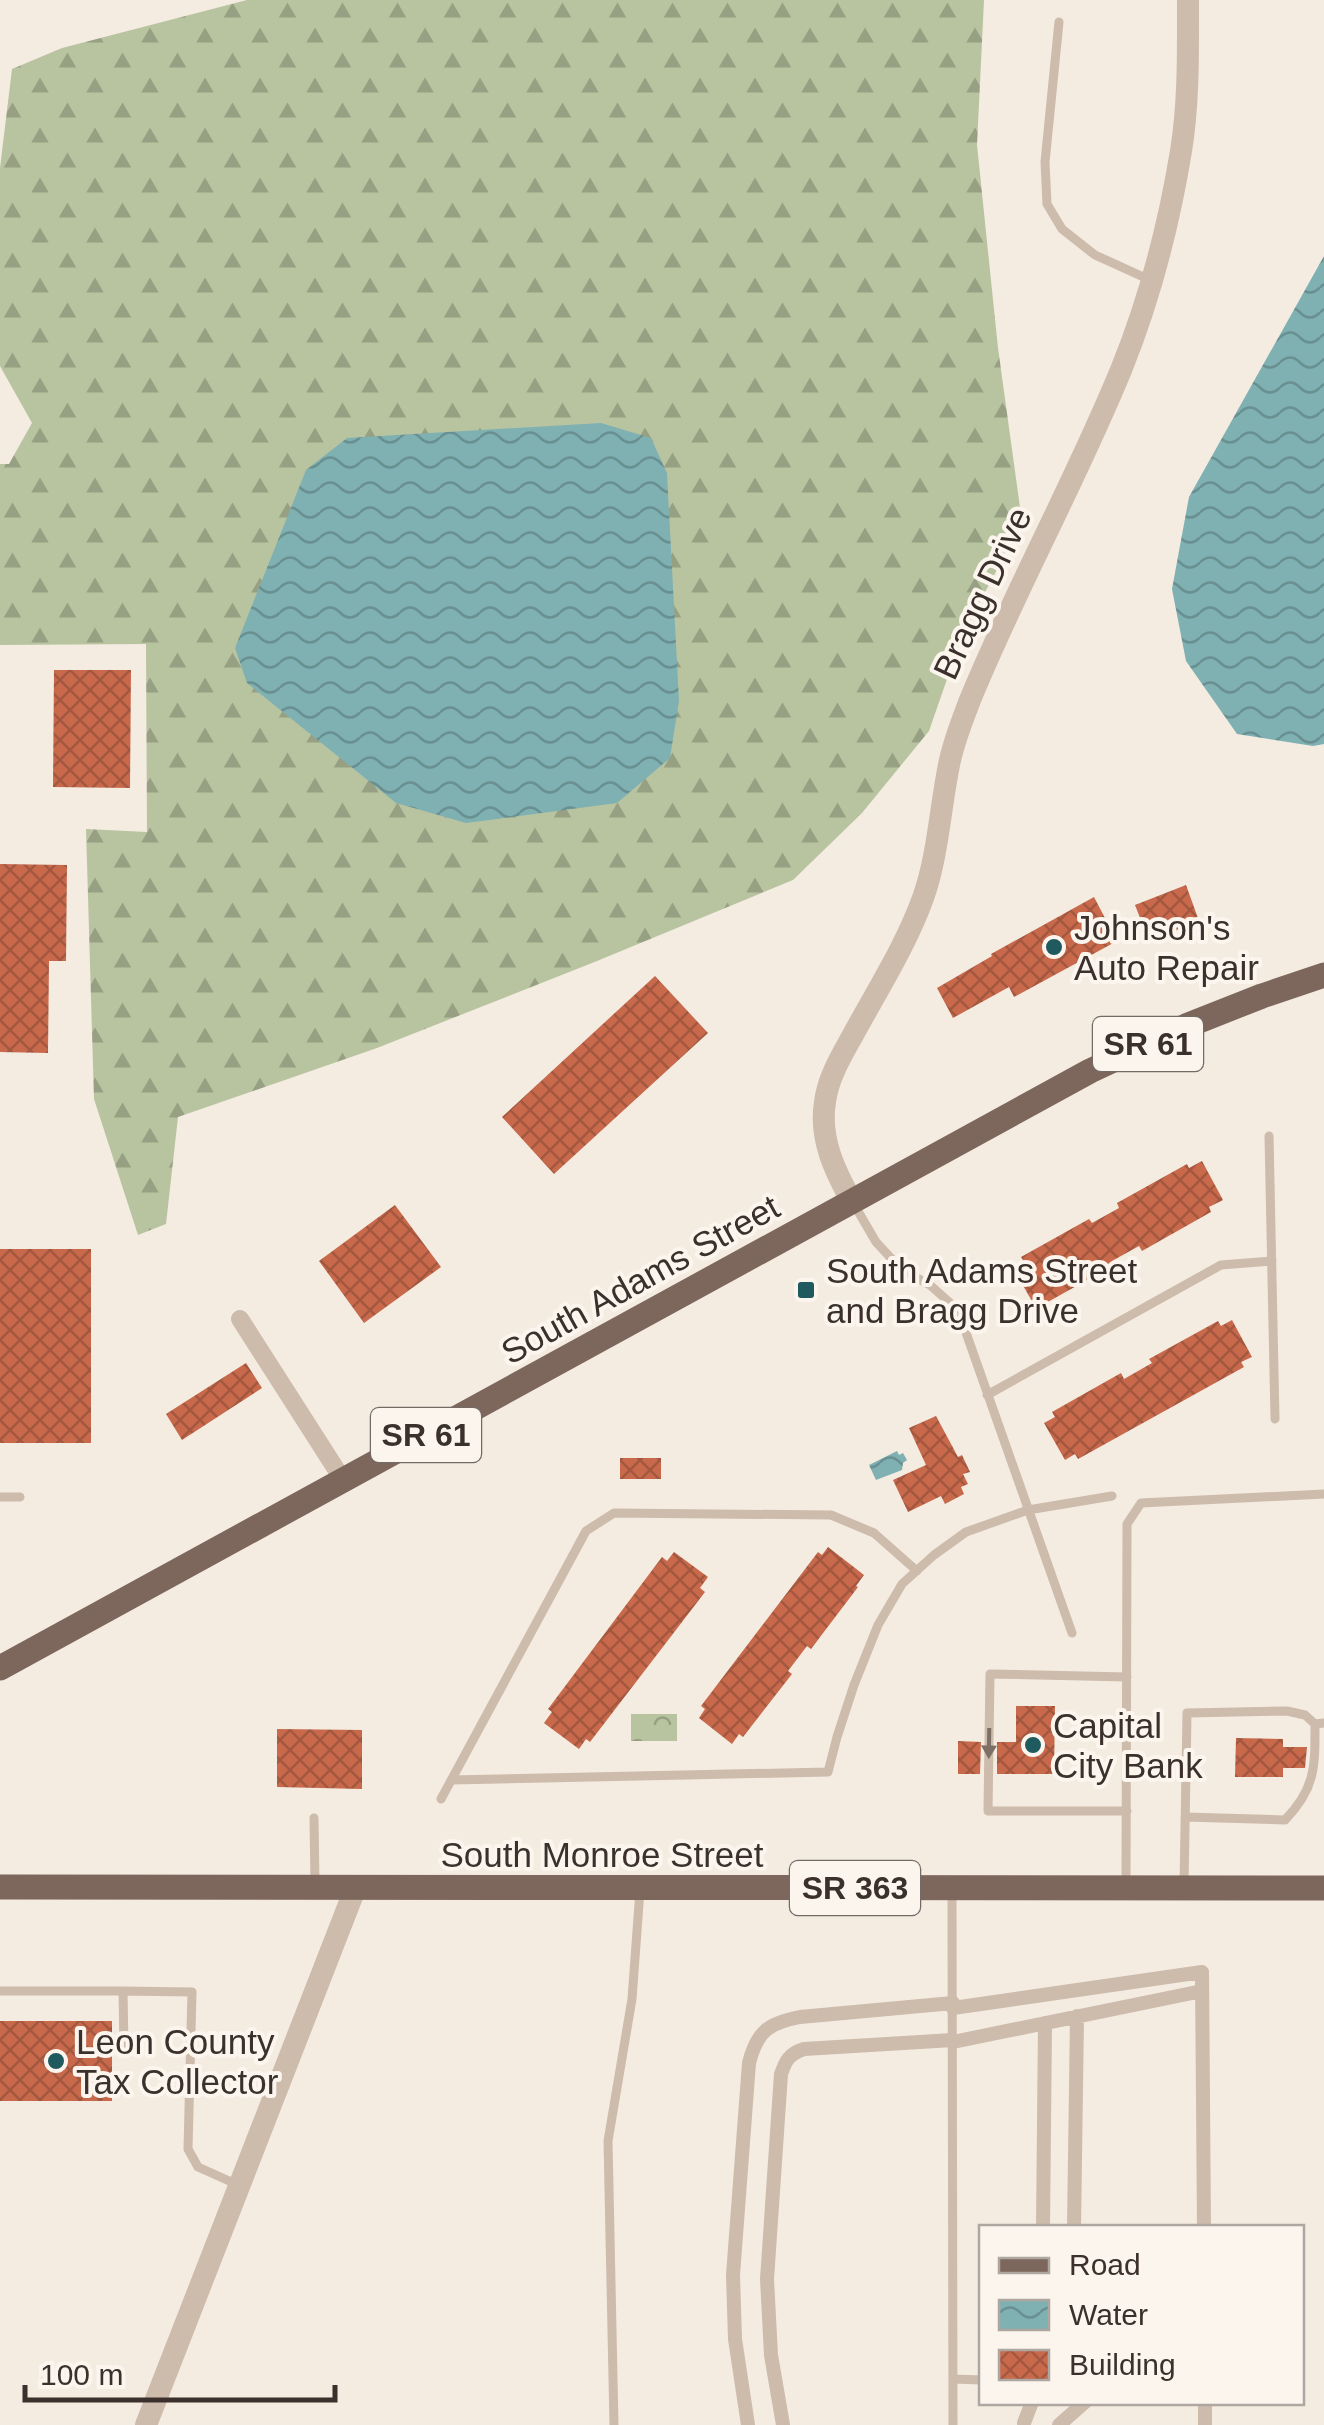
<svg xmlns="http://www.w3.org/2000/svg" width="1324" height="2425" viewBox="0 0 1324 2425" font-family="Helvetica,sans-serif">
<defs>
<pattern id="forest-firs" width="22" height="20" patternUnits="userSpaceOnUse" patternTransform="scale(2.5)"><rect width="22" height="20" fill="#b8c4a0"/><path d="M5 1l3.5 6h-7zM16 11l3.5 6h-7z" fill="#97a083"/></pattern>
<pattern id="park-crowns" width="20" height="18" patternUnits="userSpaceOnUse" patternTransform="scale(2.5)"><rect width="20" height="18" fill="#b8c4a0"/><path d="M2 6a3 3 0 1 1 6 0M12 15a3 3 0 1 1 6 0" fill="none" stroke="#97a083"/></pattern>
<pattern id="water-waves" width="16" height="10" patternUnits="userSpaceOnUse" patternTransform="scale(2.5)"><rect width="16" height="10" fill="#7fb0b2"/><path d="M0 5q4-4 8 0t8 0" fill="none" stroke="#699091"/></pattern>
<pattern id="building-cross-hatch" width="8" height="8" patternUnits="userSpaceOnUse" patternTransform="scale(2.5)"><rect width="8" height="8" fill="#c8694b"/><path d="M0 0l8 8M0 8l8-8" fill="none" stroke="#a4573f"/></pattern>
</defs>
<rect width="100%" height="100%" fill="#f4ebe1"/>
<path fill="url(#forest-firs)" d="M247,0H984L977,145L998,348L1022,522L962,636L929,731L862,813L793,880L597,961L377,1048L178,1117L166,1224L138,1235L94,1099L86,829L147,832L146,644L0,645V464H9L32,423L0,366V168L12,69L62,48Z"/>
<path fill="url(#park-crowns)" d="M631,1714H677V1741H631Z"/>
<path fill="url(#water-waves)" d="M1324,256V744L1313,746L1237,734L1186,661L1172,589L1189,497Z
M601,423L651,438L667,473L679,701L670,758L617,803L466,823L396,803L247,683L235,648L306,470L347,438Z
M897,1451L899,1455L903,1453L907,1460L903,1463L902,1470L876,1480L869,1465Z"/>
<path fill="url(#building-cross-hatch)" d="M54,670H131L130,788L53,787Z
M0,864L67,865L66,961H49L48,1053L0,1052Z
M1186,885L1199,921L1149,941L1135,905Z
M1094,897L1117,941L1014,997L1009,987L953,1018L937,988L992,956L991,954Z
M655,976L708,1033L554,1174L502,1117Z
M1202,1161L1223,1200L1209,1207L1211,1212L1142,1251L1139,1246L1112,1261L1114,1265L1046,1303L1043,1298L1033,1303L1013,1268L1024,1262L1021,1257L1089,1219L1092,1223L1119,1208L1117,1203L1187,1164L1189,1168Z
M395,1205L441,1267L364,1323L319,1261Z
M0,1249H91V1443H0Z
M1232,1320L1252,1357L1241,1362L1244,1367L1078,1459L1075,1454L1065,1460L1044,1423L1055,1417L1052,1412L1121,1373L1124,1379L1152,1363L1149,1359L1218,1321L1221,1326Z
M246,1363L262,1388L182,1440L166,1414Z
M936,1416L958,1457L962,1455L970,1472L963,1474L968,1484L961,1487L964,1494L945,1504L941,1496L908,1512L893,1480L926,1465L909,1428Z
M620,1458H661V1479H620Z
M828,1547L864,1575L856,1586L858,1587L811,1649L807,1646L788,1671L792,1674L743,1737L739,1734L732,1744L699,1718L705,1709L701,1706L818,1552L822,1555Z
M674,1552L708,1577L700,1588L705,1592L590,1742L586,1739L579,1749L544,1723L552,1712L548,1709L662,1557L667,1561Z
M1016,1706H1055L1054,1774H997V1742H1016Z
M277,1729L362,1730V1789L277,1787Z
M1236,1738L1283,1739V1747H1307L1305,1768H1283V1777H1235Z
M958,1741L981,1742L980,1774H958Z
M0,2021H112V2101H0Z"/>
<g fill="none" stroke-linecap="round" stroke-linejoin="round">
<path stroke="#cdbbac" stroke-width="9" d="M1059,22L1045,162L1047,204L1062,229L1095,255L1150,280
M1269,1136L1275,1419
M855,1206L876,1242L902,1270L930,1285L958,1310L1072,1633
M987,1395L1221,1265L1272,1261
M0,1497H20
M452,1780L828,1772L837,1737L854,1685L878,1625L902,1584L934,1555L966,1532L1028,1510L1112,1496
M441,1799L586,1531L614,1513L831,1515L874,1533L917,1571
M1127,1811H988L990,1674L1127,1677
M1185,1817L1285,1820C1316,1788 1315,1766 1315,1724
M314,1818L315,1885
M1126,1883L1127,1524L1141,1503L1324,1494
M1184,1886L1187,1713L1287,1711L1305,1715L1315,1724L1324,1723
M952,1893L953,2425
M0,1991H123L124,2048
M123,1991L192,1992L188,2149L198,2167L236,2184
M953,2379L982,2380
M614,2425L608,2141L632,1999L640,1890"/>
<path stroke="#cdbbac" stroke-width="14" d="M953,2008L1202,1972L1204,2228
M953,2042L1202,1991
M1043,2228L1045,2023
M1074,2228L1077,2016
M1205,2402V2425
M1024,2423L1032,2402
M748,2425L735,2339L733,2275L749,2063C757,2031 769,2023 800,2017L953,2003
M783,2425L771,2355L767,2279L781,2074C786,2060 789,2054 804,2049L953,2040
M1059,2425L1085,2402"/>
<path stroke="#cdbbac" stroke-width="18" d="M240,1319L343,1480"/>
<path stroke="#cdbbac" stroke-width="22" d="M852,1202C835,1171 819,1139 825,1102C828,1077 842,1055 854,1033C878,989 906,945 923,898C938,856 940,809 949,765C953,743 962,721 970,700C1016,588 1075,482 1121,370C1149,301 1169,224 1181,151C1189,102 1188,50 1188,0
M146,2425L355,1889"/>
<path stroke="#7d675c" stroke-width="25" d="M0,1668L1090,1071L1186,1026L1262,996L1324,975
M0,1887L1324,1888"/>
</g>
<defs><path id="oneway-solid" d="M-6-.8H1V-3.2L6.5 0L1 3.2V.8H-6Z" transform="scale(2.5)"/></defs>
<use fill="#7d6f65" href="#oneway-solid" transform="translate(989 1743) rotate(91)"/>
<g fill="#1f5a5e" stroke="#fbf5ee" stroke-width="4">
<circle cx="1054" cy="947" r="10"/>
<rect x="796" y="1280" width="20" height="20" rx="5"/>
<circle cx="1033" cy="1745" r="10"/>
<circle cx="56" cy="2061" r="10"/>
</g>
<g text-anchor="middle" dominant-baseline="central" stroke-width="8" stroke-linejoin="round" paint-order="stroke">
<g fill="#fbf5ee" stroke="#756b66" stroke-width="2.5">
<rect x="1093" y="1017" width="110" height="54" rx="8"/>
<rect x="371" y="1408" width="110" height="54" rx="8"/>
<rect x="790" y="1861" width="130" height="54" rx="8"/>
</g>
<g font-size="32" font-weight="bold" fill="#3b302b">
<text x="1148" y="1044">SR 61</text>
<text x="426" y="1435">SR 61</text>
<text x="855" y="1888">SR 363</text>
</g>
<g font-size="35" fill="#3b302b" stroke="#fbf5ee">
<text transform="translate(982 593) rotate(-65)">Bragg Drive</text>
<text transform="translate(640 1279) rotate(-29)">South Adams Street</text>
<text x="602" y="1854">South Monroe Street</text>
</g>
<g font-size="35" fill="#3b302b" stroke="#fbf5ee" text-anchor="start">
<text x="1074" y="927">Johnson's<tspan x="1074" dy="40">Auto Repair</tspan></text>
<text x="826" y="1270">South Adams Street<tspan x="826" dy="40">and Bragg Drive</tspan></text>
<text x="1053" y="1725">Capital<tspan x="1053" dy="40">City Bank</tspan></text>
<text x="76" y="2041">Leon County<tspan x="76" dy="40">Tax Collector</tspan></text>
</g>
</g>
<rect x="979" y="2225" width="325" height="180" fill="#fbf5ee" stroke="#aea6a0" stroke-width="2.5"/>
<rect x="999" y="2258" width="50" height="15" fill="#7d675c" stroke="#aea6a0" stroke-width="2.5"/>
<text x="1069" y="2275" font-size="30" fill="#3b302b">Road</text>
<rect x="999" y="2300" width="50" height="30" fill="url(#water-waves)" stroke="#aea6a0" stroke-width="2.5"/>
<text x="1069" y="2325" font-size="30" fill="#3b302b">Water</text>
<rect x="999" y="2350" width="50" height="30" fill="url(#building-cross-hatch)" stroke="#aea6a0" stroke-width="2.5"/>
<text x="1069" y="2375" font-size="30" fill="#3b302b">Building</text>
<path d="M25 2385v15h310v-15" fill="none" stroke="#3b302b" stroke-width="5"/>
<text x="40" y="2385" font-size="30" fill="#3b302b" stroke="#fbf5ee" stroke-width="8" paint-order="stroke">100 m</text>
</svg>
